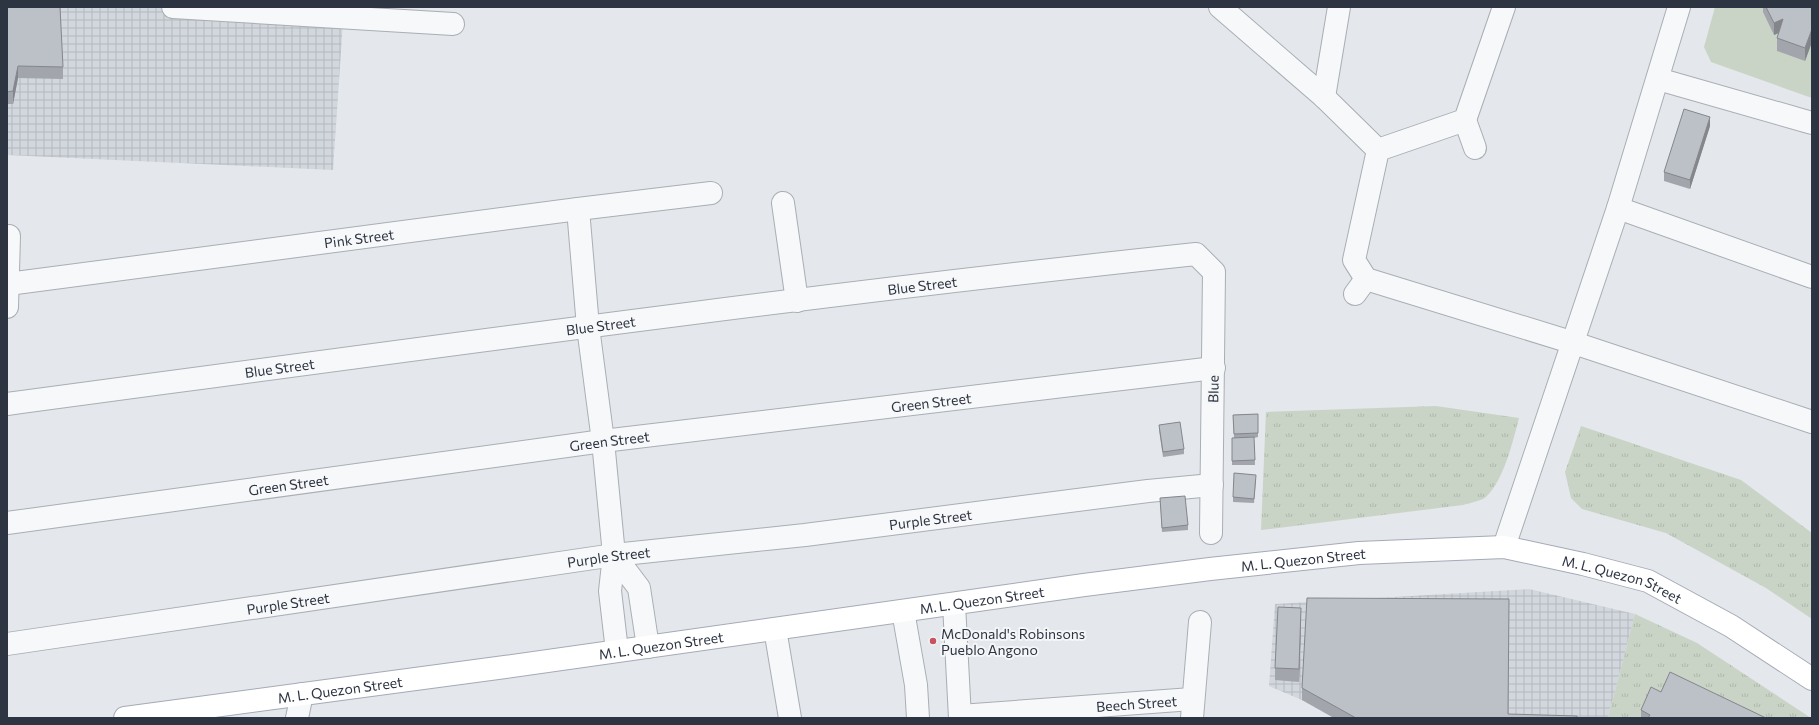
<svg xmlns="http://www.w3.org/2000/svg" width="1819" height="725" viewBox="0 0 1819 725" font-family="Commissioner,sans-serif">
<defs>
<pattern id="industrial-grid" width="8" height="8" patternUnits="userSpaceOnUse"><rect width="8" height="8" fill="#d2d6dd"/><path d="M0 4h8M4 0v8" fill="none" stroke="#b5b8bf"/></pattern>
<pattern id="grass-tufts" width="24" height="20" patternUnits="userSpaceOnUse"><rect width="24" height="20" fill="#c9d4c6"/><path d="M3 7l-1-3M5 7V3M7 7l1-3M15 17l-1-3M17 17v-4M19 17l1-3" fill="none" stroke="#adb7ab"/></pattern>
</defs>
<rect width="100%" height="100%" fill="#e4e7eb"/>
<path fill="url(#industrial-grid)" d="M7,7H344L333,170L7,155Z
M1529,589L1635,614L1608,718H1334L1302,700L1269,686L1275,604Z"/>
<path fill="url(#grass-tufts)" d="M1436,406L1519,418C1513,441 1504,480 1486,497C1481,501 1469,503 1463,505L1261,530L1266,412Z
M1581,426L1741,480L1812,533V619L1766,588L1666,533L1582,509L1571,498L1565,472Z
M1635,614L1697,643L1811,718H1608Z"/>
<path fill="#c9d4c6" d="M1715,7H1812V98L1711,62L1704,47Z"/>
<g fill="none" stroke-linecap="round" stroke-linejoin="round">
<g stroke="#a9aeb5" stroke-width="24">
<g id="minor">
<path d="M173,7L453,24"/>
<path d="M1220,7L1324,97L1378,150"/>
<path d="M1504,7L1465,120L1378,150L1354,260L1366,279L1574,343L1812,422"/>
<path d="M1658,79L1812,123"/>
<path d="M1324,97L1339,7"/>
<path d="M1465,120L1475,148"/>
<path d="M783,203L797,301"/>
<path d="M1618,208L1812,277"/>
<path d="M578,209L588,327L603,441L614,555L610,591L617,651"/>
<path id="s1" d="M8,284L578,209L711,193"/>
<path d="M1355,294L1366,279"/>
<path d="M7,307L9,236"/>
<path id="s2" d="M7,404C403,351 799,296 1196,254L1214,272L1211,533"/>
<path id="s3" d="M7,523L603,441L1214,368"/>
<path d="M1504,547L1618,208L1679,7"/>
<path d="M614,555L639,588L648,647"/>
<path d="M954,604L960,718"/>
<path d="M903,611L916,685L918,718"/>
<path d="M775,629L790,718"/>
<path id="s4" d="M7,644L614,555L805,535L1148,491L1212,485"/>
<path id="s5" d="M960,716L1192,699"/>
<path d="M297,718L302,694"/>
<path d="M1192,718L1200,622"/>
</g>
</g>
<g stroke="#a4aab6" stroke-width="24">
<g id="major">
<path id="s6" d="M125,718L505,667L1084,585L1210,569L1359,553L1504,547L1583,564L1648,581L1731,626L1812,679"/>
</g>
</g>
<use href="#minor" stroke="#f7f8f9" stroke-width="22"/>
<use href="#major" stroke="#fff" stroke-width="22"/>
</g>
<path fill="#a2a5ab" d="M7,7L63,67V79L18,78L13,104H7Z
M1763,7H1812V42L1805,61L1777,51V38L1779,33L1774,35L1763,12Z
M1710,126L1690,189L1664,181V172Z
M1258,414V437L1254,438L1255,465H1232V438H1234L1233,415Z
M1159,425L1184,449V454L1163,457L1159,430Z
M1256,479L1254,503L1233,502V497Z
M1160,498L1188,525V530L1162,532Z
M1301,620L1299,682L1275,680V668Z
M1302,688L1508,714L1577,718H1334L1302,700Z
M1661,692L1766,718H1641V710Z"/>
<path fill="#84868b" d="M1783,19V31L1774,35V23Z
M1812,29V42L1805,61V48Z
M18,66V78L13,104V91Z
M1710,117V126L1690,189V180Z
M1301,608V620L1299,682V669Z"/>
<path fill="#bcc0c7" stroke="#84868b" d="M7,7H60L63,67L18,66L13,91L7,92Z
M1766,7H1812V29L1805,48L1777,38L1783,19L1774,23Z
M1684,109L1710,117L1690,180L1664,172Z
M1258,414V433L1234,434L1233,415Z
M1180,422L1184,449L1163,452L1159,425Z
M1254,437L1255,460L1232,461V438Z
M1234,473L1256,475L1254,499L1233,497Z
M1185,496L1188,525L1162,528L1160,498Z
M1307,598L1509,599L1508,714L1577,716V718H1356L1302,688Z
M1278,607L1301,608L1299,669L1275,668Z
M1670,672L1766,718H1648L1650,715L1641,710L1651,687L1661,692Z"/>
<circle fill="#c65360" stroke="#f4f6f8" stroke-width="1.5" cx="933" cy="641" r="4"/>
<g text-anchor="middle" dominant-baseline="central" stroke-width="4" stroke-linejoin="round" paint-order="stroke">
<g font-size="14" fill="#2d3442" stroke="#f4f6f8">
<text stroke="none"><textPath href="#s1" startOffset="354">Pink Street</textPath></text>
<text stroke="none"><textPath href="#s2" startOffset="923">Blue Street</textPath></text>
<text stroke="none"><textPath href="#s2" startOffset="599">Blue Street</textPath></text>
<text stroke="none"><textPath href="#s2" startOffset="275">Blue Street</textPath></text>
<text transform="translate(1213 389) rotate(-89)">Blue</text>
<text stroke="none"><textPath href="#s3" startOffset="932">Green Street</textPath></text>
<text stroke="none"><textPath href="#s3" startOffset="608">Green Street</textPath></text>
<text stroke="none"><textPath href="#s3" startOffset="284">Green Street</textPath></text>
<text stroke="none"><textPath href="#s4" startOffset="932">Purple Street</textPath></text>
<text stroke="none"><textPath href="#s4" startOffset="608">Purple Street</textPath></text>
<text stroke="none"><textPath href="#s6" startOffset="1189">M. L. Quezon Street</textPath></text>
<text stroke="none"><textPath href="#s6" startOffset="1513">M. L. Quezon Street</textPath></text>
<text stroke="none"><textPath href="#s6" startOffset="865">M. L. Quezon Street</textPath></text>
<text stroke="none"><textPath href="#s4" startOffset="284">Purple Street</textPath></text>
<text stroke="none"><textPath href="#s6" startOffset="541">M. L. Quezon Street</textPath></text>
<text stroke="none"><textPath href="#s6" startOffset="217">M. L. Quezon Street</textPath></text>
<text stroke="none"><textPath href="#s5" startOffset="177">Beech Street</textPath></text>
</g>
<g font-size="14" fill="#2d3442" stroke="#f4f6f8" text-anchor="start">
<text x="941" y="633">McDonald's Robinsons<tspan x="941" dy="16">Pueblo Angono</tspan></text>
</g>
</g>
<rect width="1819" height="725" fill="none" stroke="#2d3442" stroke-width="16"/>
</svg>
